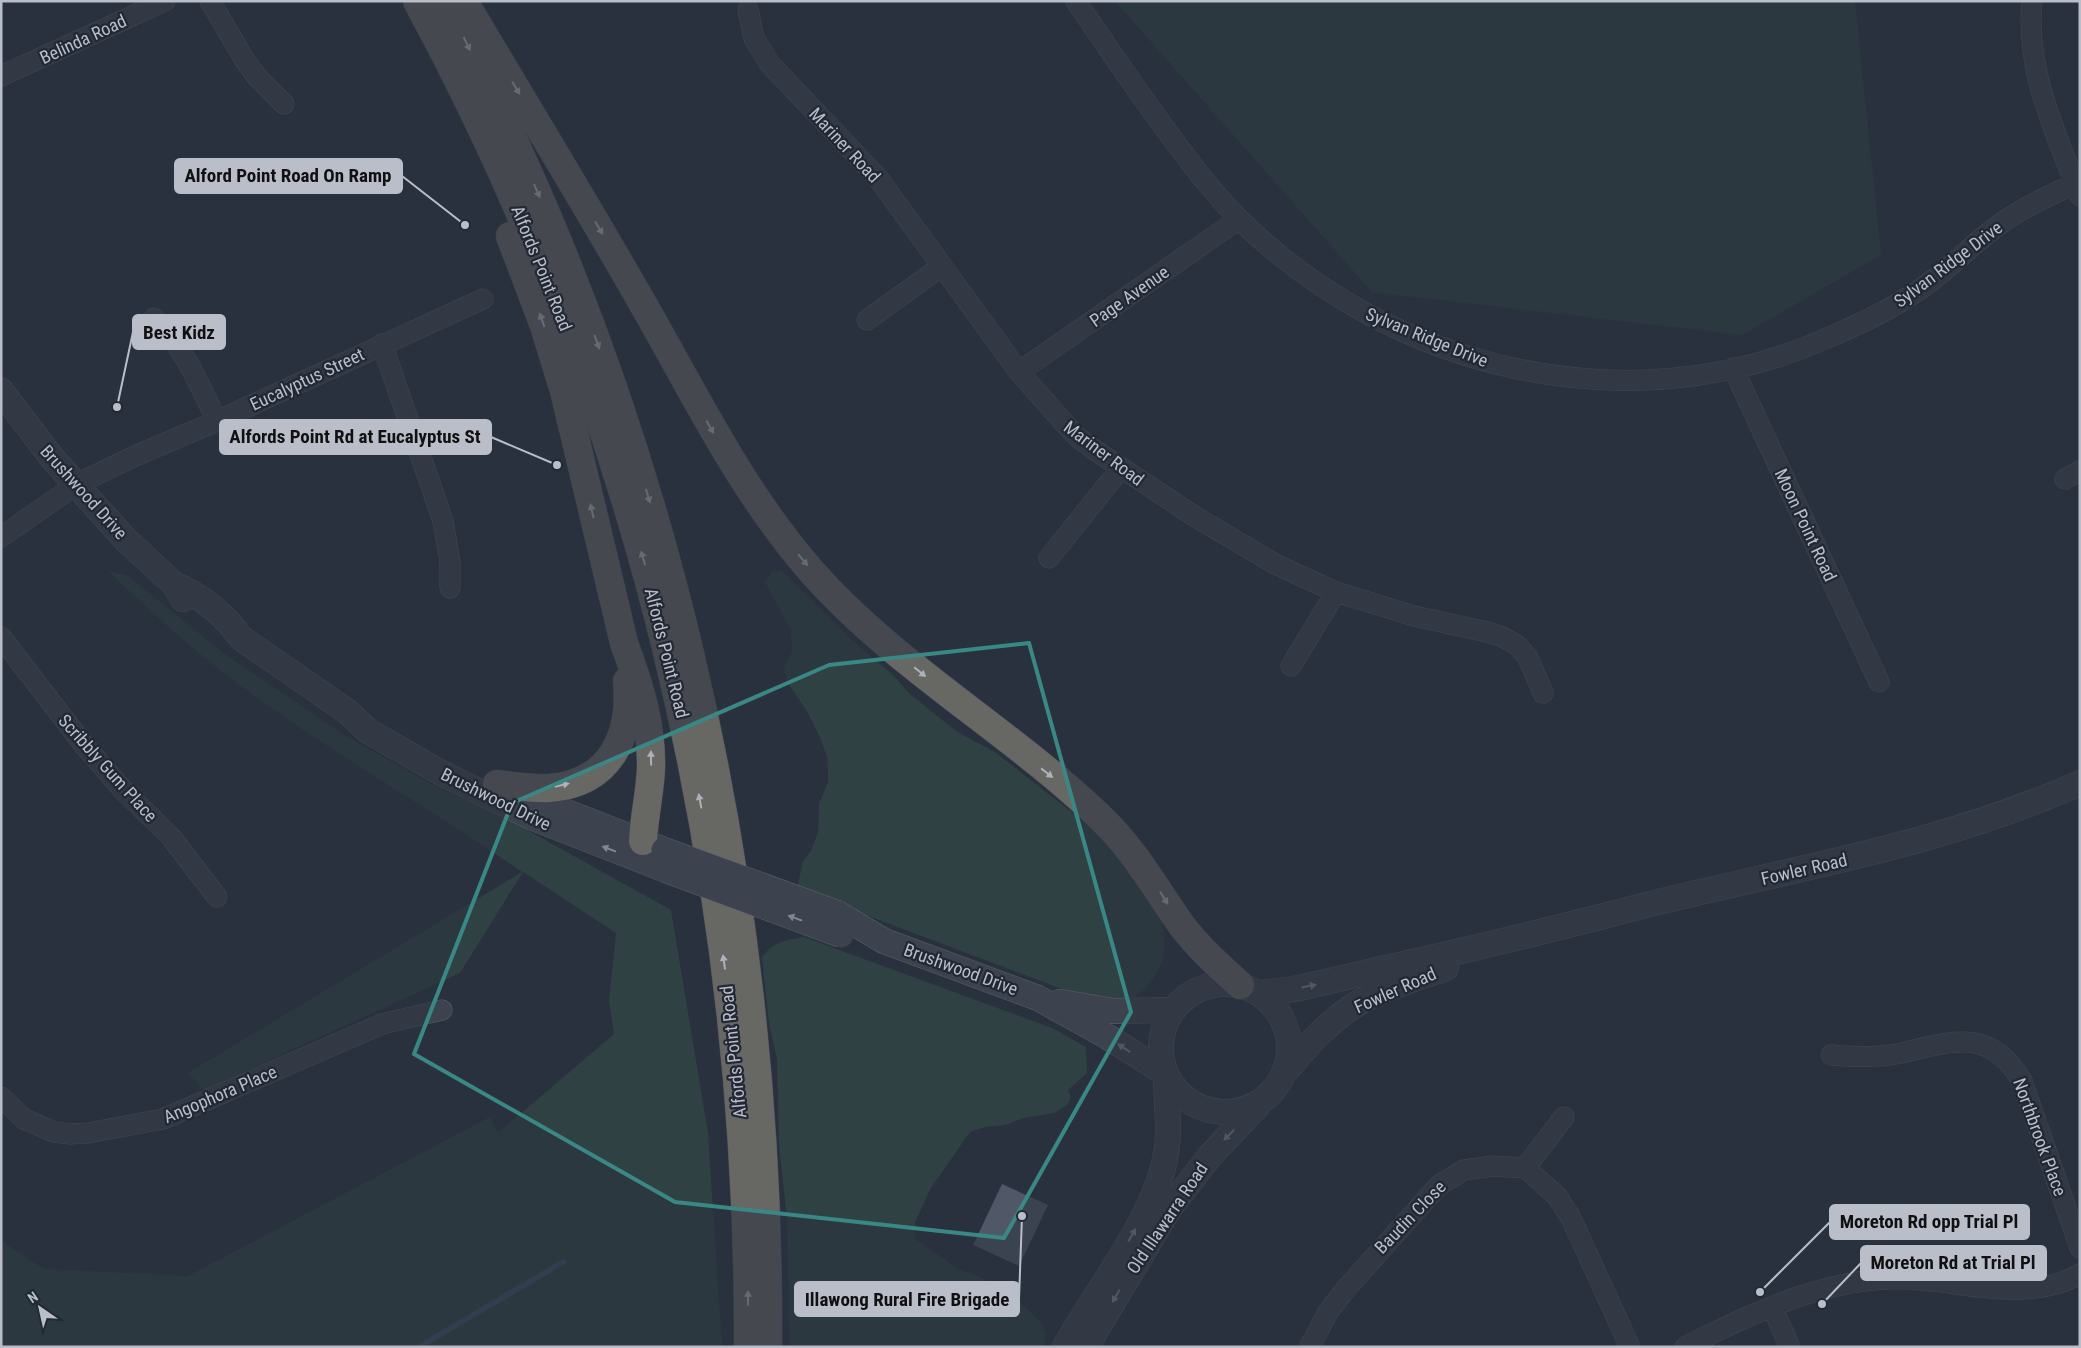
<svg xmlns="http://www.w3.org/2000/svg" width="2081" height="1348" viewBox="0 0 2081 1348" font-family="'Roboto Condensed',sans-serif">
<rect width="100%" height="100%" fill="#29313e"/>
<path fill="#2f4143" d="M1115,1H1855L1881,255L1742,335L1372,292Z
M781,570L852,640L893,675L910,694L956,731L995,752L1106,839L1159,912C1172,953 1162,979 1127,1003L1075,994L797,889L803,861L811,851L818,832L819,804L828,782V770L827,757L819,735L808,713L788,683L784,666L792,652L791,630L765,582L772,572Z
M108,571L128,576L222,652L344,735L435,786L520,826L671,910L708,1133L722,1347H1V1241L44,1269L188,1276L490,1117L498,1133L614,1034L609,1001L616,933L523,872L460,973L204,1090L188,1073L522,872C426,805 322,748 228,676C186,644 147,608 108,571Z
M804,937L1052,1028L1086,1047L1087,1073L1068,1090L1071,1098L1067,1105L1054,1113L1023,1118L1006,1125L985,1127L970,1132L931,1188L915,1222V1239L960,1270L978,1276L1013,1295L1042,1324L1046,1334L1043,1347H790L787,1219L779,1145L777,1059L769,1023L762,958C771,942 787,940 804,937Z"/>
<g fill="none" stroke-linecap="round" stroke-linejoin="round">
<path stroke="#414d65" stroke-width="5.5" d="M419,1347L563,1262"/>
</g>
<path fill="#505766" d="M1002,1184L1048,1205L1019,1266L973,1245Z"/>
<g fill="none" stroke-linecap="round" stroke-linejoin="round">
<g stroke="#5b616c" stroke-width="21">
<path id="minor" d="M210,1L244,59L257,77L284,104
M1076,1C1106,45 1135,88 1166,130C1189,161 1212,192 1239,219C1391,369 1626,427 1825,339C1856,326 1888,311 1916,292C1945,273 1968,248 1996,227C2020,209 2047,196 2075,184
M2032,1C2025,70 2056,134 2080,196
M748,10L754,38L769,63L878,178L1019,372L1075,435L1093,449L1194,516L1275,564L1336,592L1414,616L1487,632L1503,637L1518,646L1528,658L1543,693
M1,76L165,1
M154,318C184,347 199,384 217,421
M867,320L942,266
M382,344L443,521L450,562V588
M1733,368L1879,682
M1019,372L1239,219
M2065,479L2080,471
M1,537L77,484L135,456L217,421L483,299
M1049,558L1121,468
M1,637L84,745L124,791L171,837L217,897
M1291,666L1336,592
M1831,1055C1853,1057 1874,1058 1896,1054C1949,1043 1988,1024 2022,1081L2080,1248
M1,1097L24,1119L54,1132L70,1134L88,1133L163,1119L382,1024L442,1010
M1525,1168L1564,1117
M1772,1307L1790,1347
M1310,1346L1328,1312L1345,1290L1439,1185L1464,1170L1493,1166L1525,1168L1557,1196L1571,1218L1630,1347
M1685,1347C1746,1316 1819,1281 1889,1279C1950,1276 2022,1307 2080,1274"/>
</g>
<g stroke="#5b616c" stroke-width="26">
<path id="tertiary" d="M1,391L53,459L126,540L175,585L183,599
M175,585C199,594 226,616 241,638L348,712L368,731L443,774L533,818L666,870
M515,792L662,849
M837,913L884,941L1038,998L1108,1037L1165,1073
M1161 1048a64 64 0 1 1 128 0a64 64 0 1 1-128 0Z
M1260,993C1303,990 1344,977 1386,968C1474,949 1562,927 1650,904C1796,868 1941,845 2080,783
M1060,1002L1113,1011L1172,1010
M1286,1071C1306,1047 1326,1024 1352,1007C1380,988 1415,979 1446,968
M1065,1347C1096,1291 1153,1220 1165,1159C1171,1132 1166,1102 1166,1075
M1086,1347L1169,1209L1210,1156L1258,1105"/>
</g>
<g stroke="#484e59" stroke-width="29">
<path id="trunk" d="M417,1C641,415 750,877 748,1347
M444,1C665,411 771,882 768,1347
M465,3C524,103 585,202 643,304C697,398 740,489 812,572C897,668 1011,731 1102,819C1135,851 1156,889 1182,926C1199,948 1219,966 1240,985
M510,236L544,326L564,391L624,643C639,684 652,724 651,768C650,793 644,817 643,841
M497,784C514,786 533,789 550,788C611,783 632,735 627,681"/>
</g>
<use href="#minor" stroke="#3d434e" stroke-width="20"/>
<use href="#tertiary" stroke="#3d434e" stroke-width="25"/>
<use href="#trunk" stroke="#676764" stroke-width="28"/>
<g stroke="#5b616c" stroke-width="26" stroke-linecap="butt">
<path id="tertiary-bridge" d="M664,850L837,913
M666,870L841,935"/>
</g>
<use href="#tertiary-bridge" stroke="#3d434e" stroke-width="25"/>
</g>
<defs><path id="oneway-solid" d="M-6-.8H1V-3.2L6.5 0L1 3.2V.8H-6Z" transform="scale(1.25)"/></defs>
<g fill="#adb1ba">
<use href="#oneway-solid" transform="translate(467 44) rotate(63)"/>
<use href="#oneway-solid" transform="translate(516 88) rotate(59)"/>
<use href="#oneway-solid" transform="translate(537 191) rotate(66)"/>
<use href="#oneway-solid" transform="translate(599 228) rotate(59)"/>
<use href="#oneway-solid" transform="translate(542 320) rotate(-109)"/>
<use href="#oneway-solid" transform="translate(597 342) rotate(70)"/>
<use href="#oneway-solid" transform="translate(710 427) rotate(61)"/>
<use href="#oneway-solid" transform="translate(648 496) rotate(73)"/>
<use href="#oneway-solid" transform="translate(592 511) rotate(-103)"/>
<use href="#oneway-solid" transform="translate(643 558) rotate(-106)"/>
<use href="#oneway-solid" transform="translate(803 560) rotate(50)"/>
<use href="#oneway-solid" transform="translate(920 672) rotate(39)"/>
<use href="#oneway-solid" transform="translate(651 758) rotate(-91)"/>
<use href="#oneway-solid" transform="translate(1047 773) rotate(38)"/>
<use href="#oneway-solid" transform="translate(562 785) rotate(-13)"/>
<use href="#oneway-solid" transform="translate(700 801) rotate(-101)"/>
<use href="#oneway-solid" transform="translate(1164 898) rotate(58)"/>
<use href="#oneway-solid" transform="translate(724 962) rotate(-98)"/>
<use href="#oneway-solid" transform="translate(748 1298) rotate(-90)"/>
</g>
<g fill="#818792">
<use href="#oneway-solid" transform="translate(609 849) rotate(-159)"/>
<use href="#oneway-solid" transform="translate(795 918) rotate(-160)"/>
<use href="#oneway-solid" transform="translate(1309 986) rotate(-11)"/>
<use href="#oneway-solid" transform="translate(1124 1048) rotate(-146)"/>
<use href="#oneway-solid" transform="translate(1229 1135) rotate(134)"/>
<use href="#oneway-solid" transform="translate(1132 1235) rotate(-60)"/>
<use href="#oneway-solid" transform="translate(1116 1296) rotate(120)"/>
</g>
<path d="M0 0H2081V1348H0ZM1029,643L1131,1012L1004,1238L675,1202L414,1054L512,803L829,665Z" fill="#29313e" fill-opacity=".55" fill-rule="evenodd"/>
<path fill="none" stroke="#3a8885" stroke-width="4" stroke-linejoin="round" d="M1029,643L1131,1012L1004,1238L675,1202L414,1054L512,803L829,665Z"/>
<g text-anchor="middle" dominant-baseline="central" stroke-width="4.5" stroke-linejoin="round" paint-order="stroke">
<g font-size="18" fill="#b9bec9" stroke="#222834">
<text transform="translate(83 39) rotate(-25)">Belinda Road</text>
<text transform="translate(845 145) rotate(47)">Mariner Road</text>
<text transform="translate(1948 264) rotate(-37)">Sylvan Ridge Drive</text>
<text transform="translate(542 268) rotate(68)">Alfords Point Road</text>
<text transform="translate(1129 296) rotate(-35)">Page Avenue</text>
<text transform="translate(1427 337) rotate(22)">Sylvan Ridge Drive</text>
<text transform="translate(307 379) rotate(-25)">Eucalyptus Street</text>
<text transform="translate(1104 453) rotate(37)">Mariner Road</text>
<text transform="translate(84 492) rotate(48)">Brushwood Drive</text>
<text transform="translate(1806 525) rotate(65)">Moon Point Road</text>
<text transform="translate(667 653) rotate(76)">Alfords Point Road</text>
<text transform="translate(108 768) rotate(48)">Scribbly Gum Place</text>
<text transform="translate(496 799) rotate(26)">Brushwood Drive</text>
<text transform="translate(1804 869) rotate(-13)">Fowler Road</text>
<text transform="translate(961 969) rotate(20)">Brushwood Drive</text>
<text transform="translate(1395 990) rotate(-24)">Fowler Road</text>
<text transform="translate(733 1052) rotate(-96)">Alfords Point Road</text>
<text transform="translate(220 1094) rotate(-23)">Angophora Place</text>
<text transform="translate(2040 1137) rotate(70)">Northbrook Place</text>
<text transform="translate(1410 1217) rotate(-46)">Baudin Close</text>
<text transform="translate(1167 1218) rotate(-56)">Old Illawarra Road</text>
</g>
</g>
<path fill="none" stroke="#b9bec9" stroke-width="2" d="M465 225L402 176M117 407L133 332M557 465L491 437M1760 1292L1830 1222M1822 1304L1861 1263M1022 1216L1019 1299"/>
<g fill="#b9bec9" stroke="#222834" stroke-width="2">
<circle cx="465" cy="225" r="5"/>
<circle cx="117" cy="407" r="5"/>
<circle cx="557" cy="465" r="5"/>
<circle cx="1760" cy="1292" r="5"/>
<circle cx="1822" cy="1304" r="5"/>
<circle cx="1022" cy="1216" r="5"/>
</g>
<g fill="#b9bec9" stroke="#b9bec9" stroke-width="2">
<rect x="175" y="159" width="227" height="34" rx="5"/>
<rect x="133" y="315" width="92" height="34" rx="5"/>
<rect x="220" y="420" width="271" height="34" rx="5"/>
<rect x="1830" y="1205" width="199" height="34" rx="5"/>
<rect x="1861" y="1246" width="185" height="34" rx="5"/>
<rect x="795" y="1282" width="224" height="34" rx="5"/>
</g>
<g font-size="19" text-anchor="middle" font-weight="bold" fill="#111">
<text x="288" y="182">Alford Point Road On Ramp</text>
<text x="179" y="339">Best Kidz</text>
<text x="355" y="443">Alfords Point Rd at Eucalyptus St</text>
<text x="1929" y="1228">Moreton Rd opp Trial Pl</text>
<text x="1953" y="1269">Moreton Rd at Trial Pl</text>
<text x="907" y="1306">Illawong Rural Fire Brigade</text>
</g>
<rect width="2081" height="1348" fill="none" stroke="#b9bec9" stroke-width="5"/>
<g transform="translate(40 1308) rotate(326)" stroke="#222834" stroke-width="4" paint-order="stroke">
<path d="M0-4L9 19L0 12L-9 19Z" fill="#b9bec9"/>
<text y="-8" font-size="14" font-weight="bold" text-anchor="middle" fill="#b9bec9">N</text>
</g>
</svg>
